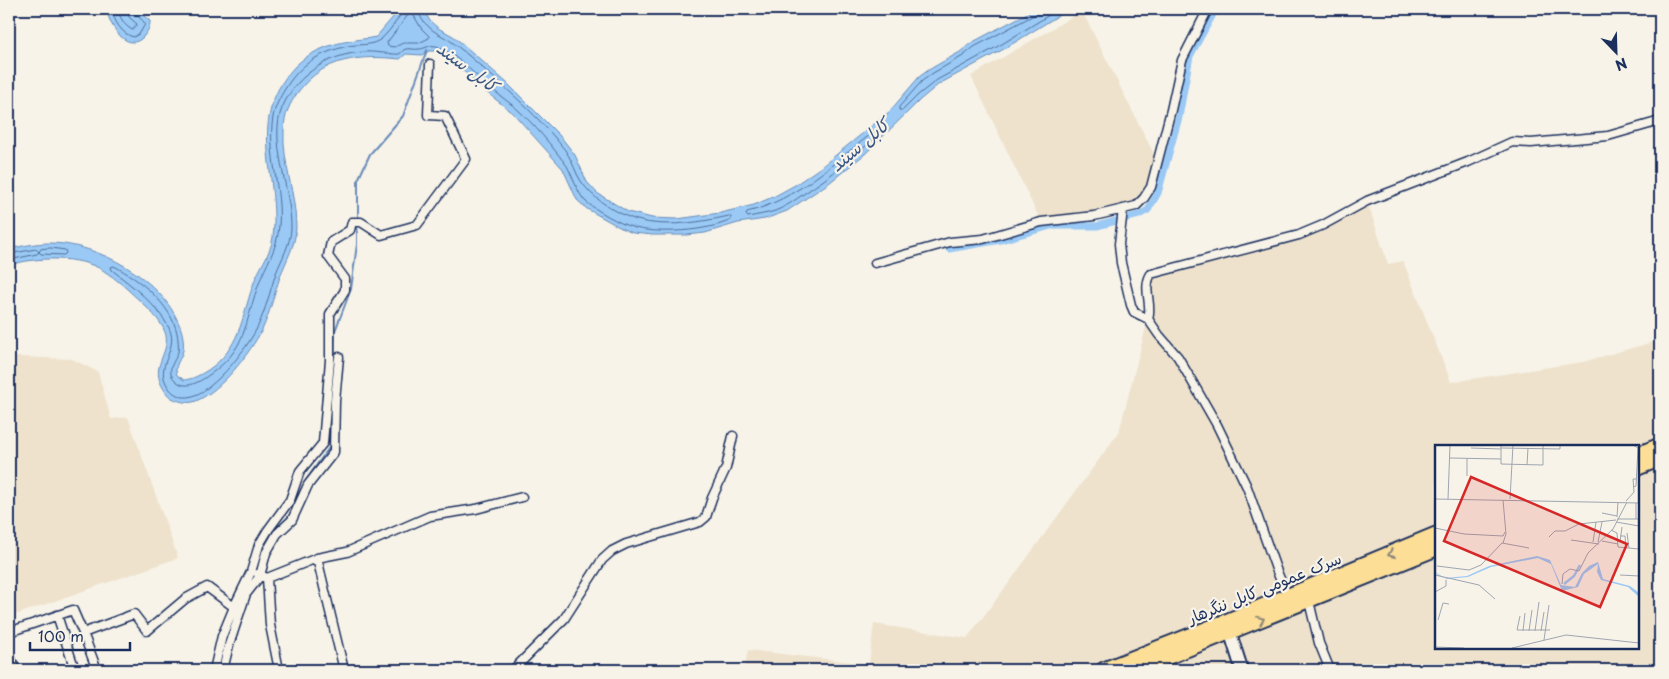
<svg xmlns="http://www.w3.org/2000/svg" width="1669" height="679" viewBox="0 0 1669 679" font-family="'Playpen Sans','Playpen Sans Arabic',sans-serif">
<rect width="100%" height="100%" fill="#f7f3e8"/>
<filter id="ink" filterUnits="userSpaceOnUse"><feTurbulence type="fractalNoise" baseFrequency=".02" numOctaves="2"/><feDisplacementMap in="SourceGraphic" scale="10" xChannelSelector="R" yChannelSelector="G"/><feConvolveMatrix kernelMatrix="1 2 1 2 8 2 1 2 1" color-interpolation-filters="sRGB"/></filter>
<g filter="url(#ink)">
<path fill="#eee2cc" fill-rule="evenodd" d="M1082,11L1158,162L1151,187L1136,206L1041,222L971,76Z
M1367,201L1388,264L1403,261L1451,382L1583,362L1660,340V670H744L748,650L869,664L874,624L967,638L1011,580L1119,432L1148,319L1149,278L1299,235ZM1436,447H1638V648H1436Z
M18,357L72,359L98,372L111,419L128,417L178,558L9,617V358Z"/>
<path fill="#9ac9f5" stroke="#678bb9" d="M107,9H136L150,21C150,27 148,31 144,36C128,55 108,25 107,9Z
M400,9H423L430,21L438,28L453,36L465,46L507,83L561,137L575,155L587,182L597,193L628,212L652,218L677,219L720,213L754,205L775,196L795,185L821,167L889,112L919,77L930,69L960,52L971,43L1035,9H1069L1004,49L939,84L921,99L865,154L829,183L787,211L765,219L738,223L705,233L687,235H653L633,233L623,229L587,209L577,200L563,169L513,113L485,91L466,73L436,51H429L422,55L406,54L400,59C360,55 324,57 298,92C290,103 284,115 284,130C282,162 296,194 296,227C296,245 286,260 280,277C274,294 270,313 262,330C249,354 222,390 196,401C189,404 181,402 174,399C168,397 165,391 162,386C150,364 172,352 165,332C160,319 148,309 139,300C128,290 117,279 104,271C80,255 36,257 9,265V249C22,246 36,243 50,243C97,243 162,279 179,324C183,332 185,346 182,354C179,362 174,366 177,375L184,380C193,379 200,375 208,370C240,348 241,320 253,285C258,269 271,254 273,237C280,178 247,124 290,72C304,54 328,44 350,41C358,39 367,39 376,37Z"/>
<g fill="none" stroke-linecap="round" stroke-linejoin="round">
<path stroke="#4e6d9a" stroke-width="1" d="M112,9C113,20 122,35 134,37L140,33L145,24C142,17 133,16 133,9
M118,9C119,17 126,28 133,30L137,24L129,17L127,9
M403,9C402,15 385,38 378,41C369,46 358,44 348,46C319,53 301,63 285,89C280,97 275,107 273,117C267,154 282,189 279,226C277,251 266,263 258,286C244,325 247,349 209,375C202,380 193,386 184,385C181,385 177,382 175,380C165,370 175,362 178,352C179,347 178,338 177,333C171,304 139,279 114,266L111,267L112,270C132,286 157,304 169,328C180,351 152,366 169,388C172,393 178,396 183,397C208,401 249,346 258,326C266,309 270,291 276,273C282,258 290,245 291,229C292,193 271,148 280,114C291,78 328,53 365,52C371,51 396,55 399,54C402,53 403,49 406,49C410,48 414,50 419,49C426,49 430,43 439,47C458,56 473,73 489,87C498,94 507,101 516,108C535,125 552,146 567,166C573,177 577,192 585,201C596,210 620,224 632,227C656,235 709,231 731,220V217L729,216C697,223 654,230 624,215C605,206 586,193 577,174C573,165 570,157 565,150C548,128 522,102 501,84C485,70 469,55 452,42C444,36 434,33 427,25C422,21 419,15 419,9
M1037,9V12L1034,15L974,47L963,56L933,73L922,81L899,107V110H903L918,95L937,80L1002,44L1059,9
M410,13L413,14L421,28L429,36V38L419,43H403L395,47L388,46L387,43Z
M875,131L878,132V135C855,156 831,176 805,193C795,200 786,207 775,211C766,214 757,215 748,217L746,215L747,212C797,200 835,161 875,131Z
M51,248L65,250L66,253L64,255L41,254L39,252L41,249Z
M9,254L36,249L39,252L37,254L9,260"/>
<path stroke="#678bb9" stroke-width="2" d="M358,219V180L370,154L403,116L427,50
M334,376L335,331L351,289L357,244V224
M250,584L256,571L262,549L271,535L289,516L306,480L331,445
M223,656L230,629"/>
<path stroke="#9ac9f5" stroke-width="7" d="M949,249L1001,240L1051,226H1097L1139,215L1148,210L1158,193L1179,117L1190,56L1216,9"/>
<g stroke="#1b2f5e" stroke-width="11">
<path id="street" d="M1123,209L1119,244L1121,263L1131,305L1134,312L1148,319L1159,335L1178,357L1217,425L1247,487L1276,569L1287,596
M875,263L950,242L983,239L1041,222L1094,216L1136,206L1144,198L1151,187L1171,110L1182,60L1208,9
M1148,319C1153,305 1142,288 1151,274L1299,235L1323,225L1367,201L1468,162L1512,142L1531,143L1608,136L1660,121
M317,558L344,670
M258,574L267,578L317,558L347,552L430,516L476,509L522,497
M267,578L270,625L279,670
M1309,601L1319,643L1330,670
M57,615L75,670
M9,632L73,610L83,633L97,670
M83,633L134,614L147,631L185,599L207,587L234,607
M9,656L17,670
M214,670L222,636L234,607L251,572L259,545L268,530L290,500L300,471L323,443L330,360V314L345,290V279L328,256L331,242L350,230L352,222H361L381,235L417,225L466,159L445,116L428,115L430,64
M223,670L229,645L246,594L260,576L266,553L277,534L292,520L308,485L334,452L335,401L339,357
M513,670L564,619L602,560L612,551L626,544L700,522L706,517L712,498L726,468L733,436"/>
</g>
<g stroke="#1b2f5e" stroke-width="15">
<path id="secondary" d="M1230,632L1242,670"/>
</g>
<g stroke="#1b2f5e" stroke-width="19">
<path id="highway" d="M1638,455L1660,446
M1638,467L1660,458
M1104,670L1226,622L1436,535
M1134,670L1436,548"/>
</g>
<use href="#street" stroke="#f7f3e8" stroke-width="8"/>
<use href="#secondary" stroke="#f7f3e8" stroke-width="11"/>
<use href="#highway" stroke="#fcde96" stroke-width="15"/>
</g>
<defs><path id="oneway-chevron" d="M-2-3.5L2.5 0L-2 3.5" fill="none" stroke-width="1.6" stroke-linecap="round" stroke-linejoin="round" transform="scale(1.25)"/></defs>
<g stroke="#8c867a">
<use href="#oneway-chevron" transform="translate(1391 554) rotate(158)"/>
<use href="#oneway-chevron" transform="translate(1261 620) rotate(-22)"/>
</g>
</g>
<g text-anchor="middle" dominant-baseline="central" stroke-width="4.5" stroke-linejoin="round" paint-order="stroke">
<g font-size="16" fill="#1b2f5e" stroke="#f7f3e8">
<text transform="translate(1264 587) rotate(-22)">سرک عمومی کابل ننگرهار</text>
</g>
<g font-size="18" font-style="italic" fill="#3b5684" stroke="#f7f3e8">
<text transform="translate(468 66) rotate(37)">کابل سيند</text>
<text transform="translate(859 144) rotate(-40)">کابل سيند</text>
</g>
</g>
<g transform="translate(1435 445)">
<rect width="204" height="204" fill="#f7f3e8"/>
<path d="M102,111L115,115L126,140L140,142L147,128L154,121L163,117L168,134L195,141L203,147L204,152L193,142L166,135L162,127L163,119L149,129L143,142L127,146L116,119L103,113L56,122L33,132L12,134L4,131L0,127L10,133L32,131L54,121Z" fill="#9ac9f5"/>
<path fill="none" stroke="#9ac9f5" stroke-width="2.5" d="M129,139L139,131L145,120"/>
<path fill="none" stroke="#9fa5b1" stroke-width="1" d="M66,0V19L108,20V0M198,0L203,3L201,41L198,42M36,3L66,4M66,3L125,4V0M15,13L66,14M92,20L93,3M32,31V13M0,54L204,58M13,54L15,0M75,54L78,0M68,55L71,89L68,98M191,56L199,47L198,34H201M201,58V74M167,68L182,71M182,72L183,57M182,74H204M181,77L204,81M0,83L29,89L68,91L70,87M176,85L182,88L183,102L204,104M192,88L194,103M185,91H190L191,103M114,92L120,86H130L144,79L181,75M136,95L164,99M167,96L183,99M158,97L161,77M163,97L167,77M185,97L187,82M2,121L34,125L46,120L67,98L94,103M0,130L44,140L60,154M185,130L204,131M127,139L128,129L135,124L144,126L153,108L178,84L192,57M0,147L11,141V135M85,171L82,185H115M3,175L8,158L14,159M88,186L90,168M94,186L97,165M100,186L104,157M106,186L109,167M109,195L114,160M0,202L29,203M77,203L131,190L204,198"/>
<path fill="#d62828" fill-opacity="0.15" stroke="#d62828" stroke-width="2.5" d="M36,32L192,99L165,162L9,96Z"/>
<rect width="204" height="204" fill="none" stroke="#1b2f5e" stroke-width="2.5"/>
</g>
<rect width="1669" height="679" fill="none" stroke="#f7f3e8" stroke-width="30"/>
<rect x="15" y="15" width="1639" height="649" fill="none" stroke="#1b2f5e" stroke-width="2" filter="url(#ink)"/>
<g transform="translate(1616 52) rotate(157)" stroke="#f7f3e8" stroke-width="4" paint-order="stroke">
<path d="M0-4L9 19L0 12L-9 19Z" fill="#1b2f5e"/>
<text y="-8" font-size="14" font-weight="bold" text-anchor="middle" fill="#1b2f5e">N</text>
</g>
<path d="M30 642v8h100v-8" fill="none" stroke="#1b2f5e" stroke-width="2.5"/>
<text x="38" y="642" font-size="15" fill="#1b2f5e" stroke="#f7f3e8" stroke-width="4" paint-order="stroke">100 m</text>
</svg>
